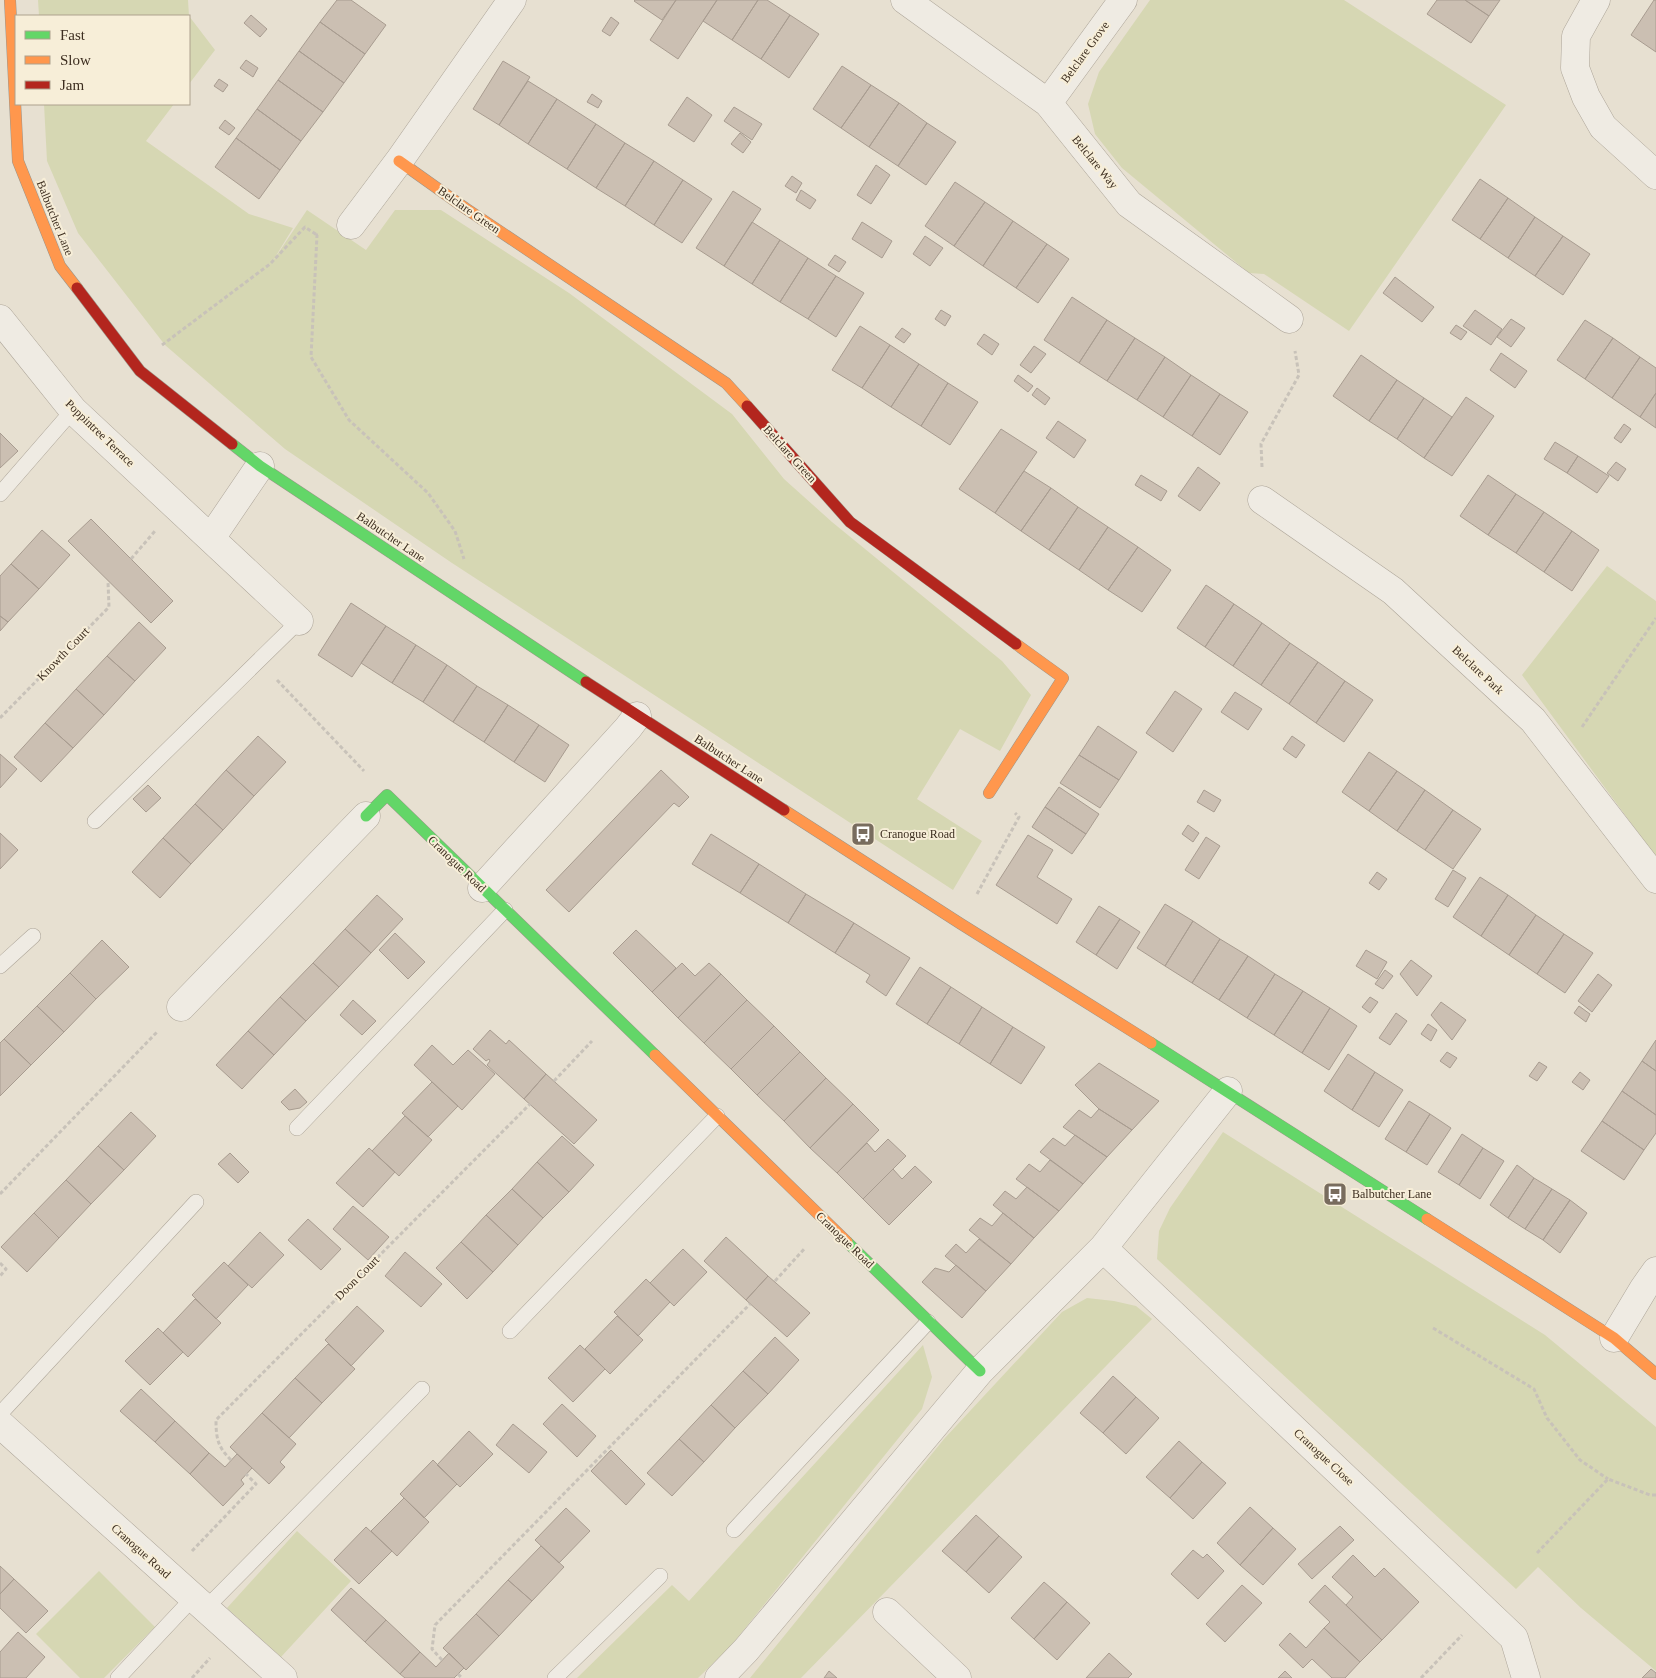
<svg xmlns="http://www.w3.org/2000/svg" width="1656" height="1678" viewBox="0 0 1656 1678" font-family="'Times New Roman',serif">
<rect width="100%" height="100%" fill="#e7e0d1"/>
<path fill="#d6d7b3" d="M38,0H188L189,16H39Z
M1150,0H1344L1506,105L1349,331L1264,274L1249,273L1122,168L1095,134L1088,104L1099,72Z
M189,16L215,50L189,84Z
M44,104H174L146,141L249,214L293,228L271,264L307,210L366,250L395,210H441L569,293L732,414L784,479L832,522L1002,661L1031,695L1000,751L960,729L917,799L982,841L953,890L452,563L285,449L165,345L78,233L47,161Z
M1607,566L1656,601V857L1522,675Z
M1223,1132L1545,1335L1656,1427V1671L1581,1608L1538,1567L1516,1589L1157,1259L1159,1231L1170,1208Z
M1087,1298L1114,1301L1136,1306L1152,1319L801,1678H750L944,1439L1062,1312Z
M923,1345L932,1377L922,1409L730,1647L698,1678H577L672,1585L689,1601Z
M297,1531L351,1581L281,1657L227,1608Z
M99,1571L155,1627L104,1678H80L36,1634Z"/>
<path fill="#cbbfb2" stroke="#a89c90" d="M337,0H351L386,25L365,54L320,22Z
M635,0H676L662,20L634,1Z
M676,0H717L678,59L650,40Z
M717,0H758L732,40L703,21Z
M758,0H767L790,15L761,59L732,40Z
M1437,0H1465L1489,16L1471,43L1427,14Z
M1465,0H1500L1489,16Z
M1654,0H1656V52L1631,35Z
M251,15L267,29L260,37L244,23Z
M790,15L819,34L789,78L761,59Z
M611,17L619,23L610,36L602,31Z
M320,22L365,54L344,83L299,51Z
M299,51L344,83L323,112L278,80Z
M246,60L258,68L253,77L240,68Z
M503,61L530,77L499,125L473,109Z
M842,66L871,85L841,128L813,109Z
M219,79L228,85L223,92L214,86Z
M278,80L323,112L301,141L257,109Z
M528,81L557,99L528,144L499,125Z
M871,85L899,103L869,147L841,128Z
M592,94L602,101L598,108L587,102Z
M687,97L712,115L694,142L668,125Z
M557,99L596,124L567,169L528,144Z
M899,103L927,123L898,166L869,147Z
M734,107L762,124L752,140L724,121Z
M257,109L301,141L280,170L236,138Z
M225,120L235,128L229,135L219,128Z
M927,123L956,142L926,185L898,166Z
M596,124L625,143L596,188L567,169Z
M740,133L751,142L743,153L731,144Z
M236,138L280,170L259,199L215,167Z
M625,143L654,161L625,206L596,188Z
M654,161L683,180L654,225L625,206Z
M876,165L890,175L871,204L857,195Z
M792,176L802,183L796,193L785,186Z
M1480,179L1508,198L1480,239L1452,220Z
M683,180L712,199L682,243L654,225Z
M955,182L985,202L954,246L925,226Z
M801,190L816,200L810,209L796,200Z
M733,191L761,209L724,266L696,248Z
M1508,198L1535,217L1508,258L1480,239Z
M985,202L1013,221L983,266L954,246Z
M1535,217L1563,236L1535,276L1508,258Z
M1013,221L1047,244L1016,288L983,266Z
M752,222L780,240L752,284L724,266Z
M862,222L892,241L882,258L852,239Z
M925,236L943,248L930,266L913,254Z
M1563,236L1590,254L1563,295L1535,276Z
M780,240L808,258L780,302L752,284Z
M1047,244L1069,259L1038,303L1016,288Z
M835,255L846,262L839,272L828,265Z
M808,258L836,276L808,319L780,302Z
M836,276L864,293L836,337L808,319Z
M1395,277L1434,307L1422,322L1383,293Z
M1072,297L1107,320L1079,363L1044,340Z
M941,310L951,316L945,326L935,319Z
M1475,310L1502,329L1491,345L1463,326Z
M1511,319L1525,328L1511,347L1497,337Z
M1107,320L1135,338L1107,381L1079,363Z
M1585,320L1613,338L1585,379L1557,360Z
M1456,325L1467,332L1461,340L1450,333Z
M860,326L890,345L862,388L832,370Z
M902,328L911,334L904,343L895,337Z
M984,334L999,344L992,355L977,344Z
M1135,338L1165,357L1137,400L1107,381Z
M1613,338L1640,357L1612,398L1585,379Z
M890,345L919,364L891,407L862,388Z
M1034,346L1046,354L1031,373L1020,365Z
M1501,353L1527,371L1515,388L1490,370Z
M1361,355L1397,380L1369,421L1333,396Z
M1165,357L1191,375L1163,417L1137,400Z
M1640,357L1656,368V393L1640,417L1612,398Z
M919,364L948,383L921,426L891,407Z
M1018,375L1033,386L1028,392L1014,381Z
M1191,375L1220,394L1192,436L1163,417Z
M1397,380L1424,398L1397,439L1369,421Z
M948,383L978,402L950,445L921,426Z
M1037,388L1050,398L1045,405L1032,395Z
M1656,393V428L1640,417Z
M1220,394L1248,412L1220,455L1192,436Z
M1466,397L1494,416L1452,476L1424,458Z
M1424,398L1452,417L1424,458L1397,439Z
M1058,421L1086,440L1074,458L1046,438Z
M1624,424L1631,429L1621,443L1614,438Z
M1001,429L1037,452L995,513L959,489Z
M0,433L18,451L0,468Z
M1555,442L1578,456L1567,473L1544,459Z
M1578,456L1609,476L1597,493L1567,473Z
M1616,462L1626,469L1618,481L1607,473Z
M1198,467L1220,483L1200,511L1178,496Z
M1024,471L1051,488L1021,531L995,513Z
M1141,475L1167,491L1161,501L1135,485Z
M1488,475L1516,494L1488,535L1460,516Z
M1051,488L1078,507L1049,550L1021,531Z
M1516,494L1544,512L1516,553L1488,535Z
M1078,507L1108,527L1079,570L1049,550Z
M1544,512L1572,531L1544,572L1516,553Z
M91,519L173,601L151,623L68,541Z
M1108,527L1138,547L1108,590L1079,570Z
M42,530L70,555L39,589L11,564Z
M1572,531L1599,550L1572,591L1544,572Z
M1138,547L1171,570L1142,612L1108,590Z
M11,564L39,589L8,622L0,616V576Z
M1206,585L1234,604L1205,647L1177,628Z
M351,603L386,626L352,677L318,655Z
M1234,604L1262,623L1233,666L1205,647Z
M0,616L8,622L0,631Z
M139,622L166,648L135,681L107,656Z
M1262,623L1290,643L1261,685L1233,666Z
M386,626L416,645L392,683L361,663Z
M1290,643L1318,662L1289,704L1261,685Z
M416,645L447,665L423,702L392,683Z
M107,656L135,681L104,715L76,689Z
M1318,662L1345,681L1316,723L1289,704Z
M447,665L477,686L453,722L423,702Z
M1345,681L1373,700L1344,742L1316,723Z
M477,686L508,705L484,742L453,722Z
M76,689L104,715L73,748L45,723Z
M1175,691L1202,709L1173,752L1146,733Z
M1235,692L1262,709L1248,730L1221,712Z
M508,705L539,725L514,762L484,742Z
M45,723L73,748L41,782L14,757Z
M539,725L569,745L545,782L514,762Z
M1098,726L1137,752L1119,780L1079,755Z
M258,736L286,762L254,796L226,770Z
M1292,736L1305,745L1296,758L1283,749Z
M1369,752L1397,771L1369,811L1342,792Z
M0,754L17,769L0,788Z
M1079,755L1119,780L1100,808L1060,783Z
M226,770L254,796L223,830L195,804Z
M661,770L689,797L679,807L674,803L569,912L546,890Z
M1397,771L1425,790L1397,831L1369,811Z
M148,785L161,798L146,812L133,799Z
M1059,787L1099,814L1086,834L1045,807Z
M1204,790L1221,800L1214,812L1197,802Z
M1425,790L1453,810L1425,850L1397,831Z
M195,804L223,830L191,864L163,838Z
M1045,807L1086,834L1072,854L1032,827Z
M1453,810L1481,829L1453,869L1425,850Z
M1188,825L1199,833L1193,842L1182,834Z
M0,833L18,850L0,869Z
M711,834L759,864L740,893L692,864Z
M1028,835L1053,850L1037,877L1072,899L1057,924L996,885Z
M1206,837L1220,846L1199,879L1185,870Z
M163,838L191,864L160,898L132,872Z
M759,864L806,894L788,923L740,893Z
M1453,870L1466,878L1448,907L1435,899Z
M1377,872L1387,879L1379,890L1369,883Z
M1480,877L1508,895L1481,936L1453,917Z
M806,894L854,923L835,953L788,923Z
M377,895L403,919L371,953L345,929Z
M1508,895L1536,915L1509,955L1481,936Z
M1165,904L1193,921L1165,966L1137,948Z
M1099,906L1120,919L1096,955L1076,942Z
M1536,915L1564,934L1537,974L1509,955Z
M1120,919L1140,932L1117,969L1096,955Z
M1193,921L1220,939L1192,983L1165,966Z
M854,923L910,958L886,996L866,982L870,975L835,953Z
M345,929L371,953L339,987L313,963Z
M636,930L676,968L652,992L613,953Z
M395,933L425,962L408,979L379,950Z
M1564,934L1593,953L1565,993L1537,974Z
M1220,939L1248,956L1219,1000L1192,983Z
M102,940L129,967L96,999L70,973Z
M1366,950L1387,962L1377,979L1356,966Z
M1248,956L1275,974L1247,1018L1219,1000Z
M1411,960L1432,976L1417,996L1400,974Z
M313,963L339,987L306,1021L280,997Z
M682,963L695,976L709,963L721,974L678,1018L652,992Z
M920,967L951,987L927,1024L896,1004Z
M1385,970L1393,976L1383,989L1375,984Z
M70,973L96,999L64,1032L37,1006Z
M721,974L747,1000L704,1043L678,1018Z
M1275,974L1303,991L1274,1035L1247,1018Z
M1598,974L1612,985L1592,1012L1578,1001Z
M951,987L982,1007L959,1044L927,1024Z
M1303,991L1330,1008L1302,1053L1274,1035Z
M280,997L306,1021L274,1055L248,1031Z
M1370,997L1378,1002L1370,1013L1362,1007Z
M353,1000L376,1021L362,1035L340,1015Z
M747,1000L774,1026L731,1069L704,1043Z
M1441,1002L1466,1020L1452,1040L1431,1015Z
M37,1006L64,1032L31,1065L4,1039Z
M1579,1006L1590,1014L1586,1022L1574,1013Z
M982,1007L1013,1027L990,1064L959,1044Z
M1330,1008L1357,1026L1329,1070L1302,1053Z
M1396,1013L1407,1021L1390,1045L1379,1038Z
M1428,1024L1437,1030L1431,1041L1421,1034Z
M774,1026L800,1052L757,1095L731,1069Z
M1013,1027L1045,1047L1021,1084L990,1064Z
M490,1030L506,1044L509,1040L546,1074L524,1099L487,1065L490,1061L489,1059L486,1061L473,1049Z
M248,1031L274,1055L242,1089L216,1065Z
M4,1039L31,1065L0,1096V1043Z
M1656,1040V1071L1642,1061Z
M432,1045L453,1065L468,1050L495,1074L462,1110L414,1065Z
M800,1052L826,1078L784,1121L757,1095Z
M1447,1052L1457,1058L1450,1068L1440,1061Z
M1348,1054L1375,1072L1352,1110L1324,1091Z
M1642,1061L1656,1071V1115L1622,1091Z
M1539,1062L1547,1067L1537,1081L1529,1076Z
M1099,1063L1159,1101L1132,1130L1099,1109L1075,1085Z
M1375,1072L1403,1090L1379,1127L1352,1110Z
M1580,1072L1590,1080L1583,1090L1572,1082Z
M546,1074L597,1120L574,1144L524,1099Z
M826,1078L853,1104L810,1148L784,1121Z
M432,1082L458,1106L428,1137L402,1113Z
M295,1089L307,1102L300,1108L289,1110L281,1102Z
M1622,1091L1656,1115V1133L1644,1150L1602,1121Z
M1409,1101L1430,1114L1406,1152L1385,1139Z
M853,1104L879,1130L837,1173L810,1148Z
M1099,1109L1132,1130L1107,1157L1063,1127L1079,1110L1091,1118Z
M131,1112L156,1136L124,1170L98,1146Z
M1430,1114L1451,1128L1427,1165L1406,1152Z
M405,1116L432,1140L399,1176L372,1151Z
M1602,1121L1644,1150L1624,1180L1581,1151Z
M1462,1134L1483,1148L1459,1185L1438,1172Z
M1075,1135L1107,1157L1083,1184L1040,1152L1053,1138L1065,1146Z
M562,1136L594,1165L569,1192L537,1162Z
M888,1139L906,1156L863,1199L837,1173L867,1143L875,1152Z
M98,1146L124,1170L91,1204L66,1180Z
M369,1148L395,1172L363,1207L336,1183Z
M1483,1148L1504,1161L1480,1199L1459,1185Z
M230,1153L249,1172L238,1183L218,1164Z
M1050,1160L1083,1184L1059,1211L1016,1179L1029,1164L1040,1172Z
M537,1162L569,1192L543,1218L512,1189Z
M1517,1165L1534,1178L1508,1218L1490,1205Z
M915,1166L932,1182L889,1225L863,1199L893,1169L902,1179Z
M1534,1178L1552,1189L1525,1229L1508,1218Z
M66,1180L91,1204L59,1238L34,1213Z
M1027,1187L1059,1211L1034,1238L993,1205L1005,1191L1016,1199Z
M512,1189L543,1218L518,1245L486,1215Z
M1552,1189L1570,1200L1543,1240L1525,1229Z
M1570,1200L1587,1213L1560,1253L1543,1240Z
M353,1206L389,1237L368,1260L333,1229Z
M34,1213L59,1238L27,1272L1,1247Z
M1003,1213L1034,1238L1011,1264L969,1230L980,1218L992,1226Z
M486,1215L518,1245L493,1272L461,1242Z
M308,1219L341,1249L321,1270L288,1240Z
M260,1232L284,1255L252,1288L228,1266Z
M726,1237L768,1276L746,1300L704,1261Z
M979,1239L1011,1264L986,1291L945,1256L956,1244L966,1253Z
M461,1242L493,1272L467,1299L436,1268Z
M683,1249L707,1272L674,1306L650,1283Z
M405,1252L442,1284L421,1307L385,1276Z
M224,1262L248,1285L216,1319L192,1295Z
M956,1265L986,1291L962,1318L922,1282L935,1268L949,1272Z
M768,1276L810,1313L787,1337L746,1300Z
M646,1279L670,1302L638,1336L614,1312Z
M195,1299L221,1323L188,1357L163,1333Z
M357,1306L384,1331L351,1366L325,1340Z
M617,1316L643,1340L610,1374L585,1349Z
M158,1328L183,1352L150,1385L125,1361Z
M775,1337L799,1360L768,1394L743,1371Z
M328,1344L355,1369L322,1403L295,1378Z
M580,1345L605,1369L573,1402L548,1378Z
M743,1371L768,1394L735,1428L711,1405Z
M1113,1376L1136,1397L1103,1433L1080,1413Z
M295,1378L322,1403L289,1438L262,1413Z
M141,1389L175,1421L155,1442L120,1411Z
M1136,1397L1159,1418L1126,1454L1103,1433Z
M562,1404L596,1436L577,1457L543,1424Z
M711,1405L735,1428L704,1462L679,1439Z
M262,1413L296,1444L280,1462L285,1467L269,1484L230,1447Z
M175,1421L209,1453L190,1474L155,1442Z
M513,1424L547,1452L529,1473L496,1445Z
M469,1431L493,1454L460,1487L437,1465Z
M679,1439L704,1462L672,1496L647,1473Z
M1179,1441L1202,1462L1170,1498L1146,1477Z
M611,1450L645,1484L626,1505L591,1471Z
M209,1453L225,1467L237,1454L252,1468L241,1480L244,1484L223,1506L190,1474Z
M433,1460L457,1484L424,1518L400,1494Z
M1202,1462L1226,1483L1193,1519L1170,1498Z
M404,1498L429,1522L397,1556L371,1531Z
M1250,1507L1273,1528L1240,1565L1217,1543Z
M566,1508L590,1531L559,1563L535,1540Z
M976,1515L999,1536L966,1572L942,1551Z
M1340,1526L1354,1540L1312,1579L1298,1564Z
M366,1527L392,1551L359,1584L334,1560Z
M1273,1528L1296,1549L1263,1585L1240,1565Z
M999,1536L1022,1557L989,1593L966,1572Z
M541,1546L564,1567L532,1601L508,1580Z
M1193,1550L1203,1558L1207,1554L1224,1571L1198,1599L1171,1574Z
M1353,1555L1375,1577L1384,1568L1419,1602L1382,1640L1346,1605L1353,1597L1332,1577Z
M0,1566L14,1579L0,1594Z
M14,1579L48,1611L26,1633L0,1608V1594Z
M508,1580L532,1601L499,1636L476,1614Z
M1044,1582L1067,1602L1034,1639L1011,1618Z
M1242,1585L1262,1603L1225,1642L1206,1624Z
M1325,1585L1382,1640L1360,1662L1324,1628L1330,1622L1309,1602Z
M351,1588L386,1620L365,1642L331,1610Z
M1067,1602L1090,1623L1057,1660L1034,1639Z
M476,1614L499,1636L466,1670L443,1648Z
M386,1620L420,1652L400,1674L365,1642Z
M1324,1628L1360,1662L1345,1678H1332L1312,1659L1303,1668L1279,1645L1290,1633L1306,1648Z
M18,1632L45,1657L26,1678H0V1652Z
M420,1652L436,1667L449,1653L464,1668L454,1678H405L400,1674Z
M1109,1653L1132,1674L1128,1678H1086Z
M1651,1669L1656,1673V1678H1642Z
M829,1671L837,1678H824Z
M1285,1671L1292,1678H1278Z"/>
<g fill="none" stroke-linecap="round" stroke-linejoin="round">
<g stroke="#ada599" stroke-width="16">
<path id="lane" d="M0,494L73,410
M95,821L299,621
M0,966L33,936
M297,1128L505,910
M510,1331L717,1116
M0,1414L196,1202
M734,1530L928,1322
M206,1608L422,1389
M118,1678L193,1598
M555,1678L660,1576"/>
</g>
<g stroke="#ada599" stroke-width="29">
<path id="street" d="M905,0L1048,103L1129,204L1289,319
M1596,0L1576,36L1575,68L1586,97L1603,127L1656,175
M1048,103L1123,0
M351,225L399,161L512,0
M0,319L73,410L299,621
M1262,500L1393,591L1533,720L1656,879
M211,538L260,466
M482,888L628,728L637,716
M181,1007L366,816
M1103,1248L1514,1638L1526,1678
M1614,1338L1644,1288L1656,1271
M0,1424L283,1678
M887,1612L957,1678
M719,1678L746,1650L980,1371L1103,1248L1228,1091"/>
</g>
<g stroke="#9c958a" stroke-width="12">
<path id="fast" d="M232,444L260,466L586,682
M366,816L387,795L655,1055
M1151,1043L1427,1219
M847,1242L980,1371"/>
</g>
<g stroke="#9c958a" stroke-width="12">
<path id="slow" d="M10,0L18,161L60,266L77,288
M399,161L465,208L726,383L747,406
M989,793L1063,678L1016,644
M784,810L961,924L1151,1043
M655,1055L847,1242
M1427,1219L1614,1338L1656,1374"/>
</g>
<g stroke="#9c958a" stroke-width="12">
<path id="jam" d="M77,288L140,371L232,444
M747,406L850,522L1016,644
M586,682L784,810"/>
</g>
<path stroke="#c8c2b9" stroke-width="3" stroke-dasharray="4 2.5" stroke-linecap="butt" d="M318,235H317L311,357L349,420L428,493L455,531L464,559
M162,345L270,264L305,227L317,235
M1262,467L1261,444L1299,375L1295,351
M131,559L155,531
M277,680L364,771
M0,718L109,607L108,582
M1582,727L1656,618
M977,894L1019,817L1015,813
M554,1081L592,1041
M0,1194L158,1031
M0,1263L6,1269L0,1276
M775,1281L805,1248
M1433,1328L1534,1389L1547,1418L1580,1460L1608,1479
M231,1460C218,1447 216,1439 216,1420L530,1104
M192,1551L256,1484L246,1474
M1537,1553L1608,1479L1650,1495H1656
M442,1660L432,1649L435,1625L750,1304
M458,1674L462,1678
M192,1678L210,1658
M1421,1678L1462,1635"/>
<use href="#lane" stroke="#efebe3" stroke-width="15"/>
<use href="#street" stroke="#efebe3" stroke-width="28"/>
<use href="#fast" stroke="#63d668" stroke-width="11"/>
<use href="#slow" stroke="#ff974d" stroke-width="11"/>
<use href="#jam" stroke="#b3261e" stroke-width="11"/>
</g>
<defs>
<g id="bus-square" transform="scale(1.25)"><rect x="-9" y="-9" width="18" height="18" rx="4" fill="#786c5e" stroke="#f7eed8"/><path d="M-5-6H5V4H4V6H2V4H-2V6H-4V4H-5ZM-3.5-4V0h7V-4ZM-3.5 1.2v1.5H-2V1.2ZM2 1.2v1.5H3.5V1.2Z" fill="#fff"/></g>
</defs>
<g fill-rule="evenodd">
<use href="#bus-square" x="863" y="834"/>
<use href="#bus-square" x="1335" y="1194"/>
</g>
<g text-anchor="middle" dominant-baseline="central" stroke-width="4" stroke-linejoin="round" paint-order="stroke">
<g font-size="12" fill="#3d2e20" stroke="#f7eed8">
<text transform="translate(1085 52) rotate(-54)">Belclare Grove</text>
<text transform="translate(1095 162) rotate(51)">Belclare Way</text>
<text transform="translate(469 210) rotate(35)">Belclare Green</text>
<text transform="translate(55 218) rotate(68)">Balbutcher Lane</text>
<text transform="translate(100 433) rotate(44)">Poppintree Terrace</text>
<text transform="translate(790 454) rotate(48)">Belclare Green</text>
<text transform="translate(391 537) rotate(34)">Balbutcher Lane</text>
<text transform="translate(63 654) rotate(-46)">Knowth Court</text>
<text transform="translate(1478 670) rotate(43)">Belclare Park</text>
<text transform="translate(729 759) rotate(33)">Balbutcher Lane</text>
<text transform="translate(457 864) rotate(44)">Cranogue Road</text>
<text transform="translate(845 1240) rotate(44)">Cranogue Road</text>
<text transform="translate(357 1278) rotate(-45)">Doon Court</text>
<text transform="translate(1324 1457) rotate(43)">Cranogue Close</text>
<text transform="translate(141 1551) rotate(42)">Cranogue Road</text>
</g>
<g font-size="12" fill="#3d2e20" stroke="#f7eed8" text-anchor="start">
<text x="880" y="834">Cranogue Road</text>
<text x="1352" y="1194">Balbutcher Lane</text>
</g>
</g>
<rect x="15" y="15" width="175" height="90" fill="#f7eed8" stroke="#ada18e"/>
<rect x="25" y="31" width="25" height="8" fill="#63d668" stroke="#ada18e"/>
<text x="60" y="40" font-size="15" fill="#3d2e20">Fast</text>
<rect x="25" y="56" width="25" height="8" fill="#ff974d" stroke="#ada18e"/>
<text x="60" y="65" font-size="15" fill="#3d2e20">Slow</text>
<rect x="25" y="81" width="25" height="8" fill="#b3261e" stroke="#ada18e"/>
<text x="60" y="90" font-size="15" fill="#3d2e20">Jam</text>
</svg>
